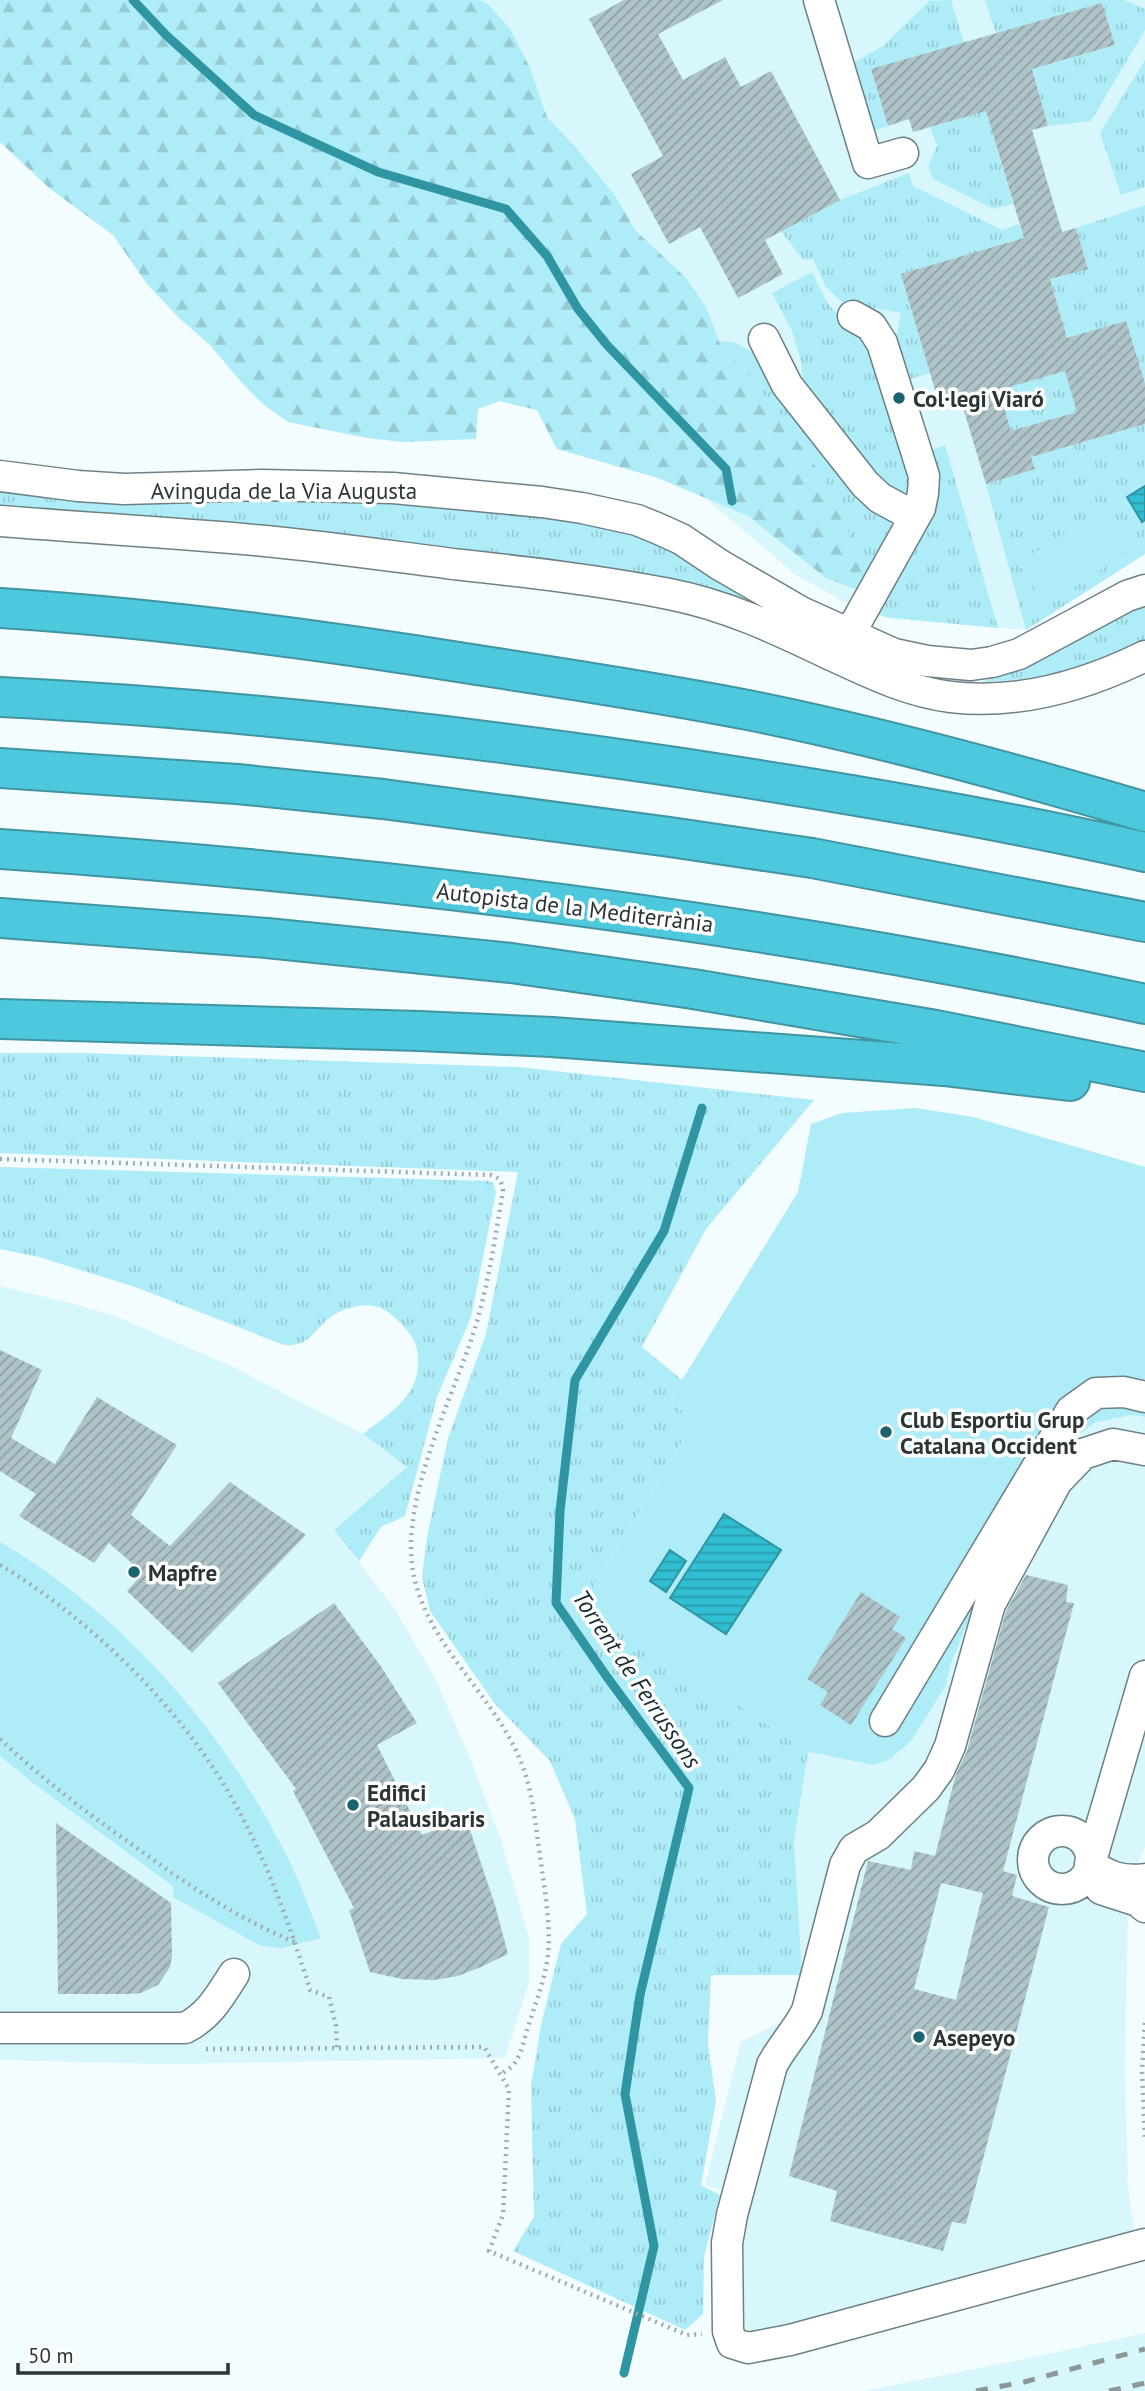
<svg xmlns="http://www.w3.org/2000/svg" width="1145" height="2391" viewBox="0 0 1145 2391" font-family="'PT Sans',sans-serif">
<defs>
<pattern id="grass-tufts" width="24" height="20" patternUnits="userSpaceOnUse" patternTransform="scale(1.75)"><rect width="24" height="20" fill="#aeecf7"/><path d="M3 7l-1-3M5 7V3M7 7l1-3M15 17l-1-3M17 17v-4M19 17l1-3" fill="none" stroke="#96cbd4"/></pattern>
<pattern id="forest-firs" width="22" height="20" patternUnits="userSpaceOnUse" patternTransform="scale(1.75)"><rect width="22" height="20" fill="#aeecf7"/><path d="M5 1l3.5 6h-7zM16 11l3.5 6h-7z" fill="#96cbd4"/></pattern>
<pattern id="water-rules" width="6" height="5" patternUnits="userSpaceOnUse" patternTransform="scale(1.75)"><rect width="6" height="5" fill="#30bed2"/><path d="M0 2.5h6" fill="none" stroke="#299bab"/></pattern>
<pattern id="building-hatch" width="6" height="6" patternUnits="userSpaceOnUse" patternTransform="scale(1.75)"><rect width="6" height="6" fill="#aec4c8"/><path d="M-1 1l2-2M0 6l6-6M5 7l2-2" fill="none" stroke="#8ea0a3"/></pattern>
</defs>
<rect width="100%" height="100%" fill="#f3fcfe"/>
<path fill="#d7f7fc" d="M456,0H1145V554L1026,630L892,619L855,608L796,575L704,497Z
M0,1286L70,1303L112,1315L227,1364L363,1434L408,1466L334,1530L394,1608L435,1678L470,1758L500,1837L529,1938V1982L505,2058L164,2064L0,2060Z
M1133,1415L1145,1417V1847L1131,1881L1128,1898L1125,2072L1128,2187L1136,2245L732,2343L737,2196L705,2185L741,2042L793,2016L802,1975L794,1841L808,1752L830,1757L946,1685L951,1663L973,1609L1070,1441L1096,1422Z
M1145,2333V2391H864L1039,2356Z"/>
<path fill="url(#grass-tufts)" d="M951,0L964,43L871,70L888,126L876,130L866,126L851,71L855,62L883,46L929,1Z
M985,0H1124L1145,9V30L1091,121L1048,126L1032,69L1115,45L1102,3L996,34Z
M1145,60V187L1121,195L1100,133Z
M986,111L1013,204L993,209L933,179L928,166L937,146L930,127Z
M909,173L913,186L1002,230L1019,224L1024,238L902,274L930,373L904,381L893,353L901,313L842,302L826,287L813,259L803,260L781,231L840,200Z
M1145,205V393L1011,431L1007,416L970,398L1065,371L1067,338L1050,279L1088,268L1076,228Z
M812,272L828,304L873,351L914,468L909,493L890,491L804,389L801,361L792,331L772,293Z
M713,341L734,342L754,353L884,511L892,526L864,586Z
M1145,424V554L1026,630L986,484L1034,469L1031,457Z
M945,445L998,628L886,617L876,614L923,453Z
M0,491L29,496L94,501L328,499L475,508L612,526L662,541L757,603C658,570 553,560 449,548C300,530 150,517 0,505Z
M1145,605V641C1085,668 1048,680 981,682L1022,667L1116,617Z
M0,1053H82L519,1067L814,1100L706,1229L642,1347L682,1380L669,1401L695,1420L585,1601L808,1752L794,1841L802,1975H711L708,2043L716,2101L701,2185L720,2195L704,2257L703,2314L685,2330L513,2251L534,2217L531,2085L541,2025L561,1944L587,1914L575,1819L550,1761L495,1704L430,1611L422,1577L427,1537L448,1438L486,1334L518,1172L0,1153Z
M0,1167L489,1181L493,1183L496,1192L471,1317L437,1397L405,1516L381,1527L359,1561L334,1530L407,1467L363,1434C388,1414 420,1396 418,1360C418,1347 414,1337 404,1327C396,1318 386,1308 374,1306C360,1303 339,1310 328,1319C312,1333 308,1347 284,1345L138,1288L39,1257L0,1249Z"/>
<path fill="url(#forest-firs)" d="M0,0H480L489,5L510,29L529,66L547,117L578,150L616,197L635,230L686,278L706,307L720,344L757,385L823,477L830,500L866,561L864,586L858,590L826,578L748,516L658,478L557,449L537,410L499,401L478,409L476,439L403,442L367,438L288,422L264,405L242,383L210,345L179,318L147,284L113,235L49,188L0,142Z"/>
<path fill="#aeecf7" d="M1103,508L1131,550L1046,606L1018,563Z
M916,1108L973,1117L1145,1167V1417L1133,1415L1096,1422L1070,1441L973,1609L951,1663L946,1685L911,1741L890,1759L875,1765L808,1752L585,1601L695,1420L669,1401L798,1192L811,1124L842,1113Z
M0,1542C125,1616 223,1729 288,1858C301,1884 310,1911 321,1938L282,1948L261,1946L173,1897L174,1887L33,1783L0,1756Z"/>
<path fill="url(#water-rules)" stroke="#2f95a3" stroke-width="2" d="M1145,486V520L1142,522L1127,497Z
M724,1514L781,1550L726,1634L670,1598Z
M670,1550L686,1561L666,1592L650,1581Z"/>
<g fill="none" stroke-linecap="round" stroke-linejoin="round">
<path stroke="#2f95a3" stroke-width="9" d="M133,0L166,35L254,115L378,172L506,209L547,256L578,309L607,345L726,469L732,501
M624,2373L654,2246L625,2094L640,1995L689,1788L607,1677L556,1603L560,1511L575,1380L664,1231L702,1108"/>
</g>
<path fill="url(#building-hatch)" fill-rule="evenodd" d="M624,0H723L658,34L683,80L725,57L741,87L771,71L840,200L765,240L783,274L738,298L700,227L669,244L631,174L663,156L589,19Z
M1102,3L1115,45L1032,69L1048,126L1032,130L1062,232L1076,228L1088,269L1050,279L1067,338L1126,321L1145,384V424L1031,457L1035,469L986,484L961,401L940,407L901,274L1024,238L986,111L913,132L909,119L888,126L871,69ZM1065,371L1077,412L1011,431L999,390Z
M0,1350L42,1370L11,1438L55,1464L97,1397L177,1445L131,1515L170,1546L230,1482L306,1535L192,1653L127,1591L143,1573L109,1543L94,1563L19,1516L36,1494L0,1471Z
M1026,1575L1068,1585L1066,1602L1074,1603L1003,1871L1017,1875L1012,1896L1049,1907L966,2224L952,2222L943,2251L830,2221L837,2191L789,2176L868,1861L911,1870L914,1851L935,1856L956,1774L967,1751L1006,1611ZM941,1883L983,1893L956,2000L914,1989Z
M861,1592L900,1617L892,1629L906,1638L851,1725L820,1705L828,1692L807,1679Z
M334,1603L380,1665L417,1723L377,1745L422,1835L466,1818L495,1905L508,1954L481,1967L458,1976L434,1980L402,1979L370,1972L349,1910L354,1908L293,1791L296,1789L218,1683Z
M56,1823L171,1903L172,1956L170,1967L158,1985L141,1993L130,1994H58Z"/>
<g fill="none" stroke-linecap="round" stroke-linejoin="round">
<g stroke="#6d8185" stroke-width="33">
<path id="minor" d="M819,0L868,163L903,153
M764,339L787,385L865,484L880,498L904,511L911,523
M0,476L78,486L124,489L262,485L393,488L542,502L582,508L637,520L659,529L681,539L720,565L801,612L894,654L927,661L971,665L992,662L1019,654L1127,596L1145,590
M0,521C88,528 177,533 265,541C328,547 390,556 453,564C525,572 598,580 669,594C726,605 777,629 829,654C868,672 908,692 951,697C1018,705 1086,685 1145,656
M849,635L920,508L923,493L924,476L882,343L871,326L853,316
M1145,1450L1113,1444L1083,1454L1057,1481L990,1604L950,1746L939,1770L926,1788L878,1835L854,1849L845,1865L807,2011C797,2031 782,2046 772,2065L732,2215L727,2243L728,2331L732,2343L748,2348L790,2340L1145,2244
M1145,1676L1090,1864C1108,1877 1123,1882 1145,1879
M885,1721L1071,1411L1096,1393L1124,1392L1145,1397
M1033 1860a29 29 0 1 1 58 0a29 29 0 1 1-58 0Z
M1101,1889L1138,1901L1145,1907
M0,2028H185C209,2016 220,1996 234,1974"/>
</g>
<g stroke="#4195a2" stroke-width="42">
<path id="highway" d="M0,608C158,618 315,639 471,664C563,678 656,692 748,710C882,737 1014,773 1145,812
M0,697C226,708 452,734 676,767C833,791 990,817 1145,852
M0,768L237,784L383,799L670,837L812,858L1145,922
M0,849C384,875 768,922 1145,1004
M0,918L267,938L511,963L693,989L936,1030L1145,1072
M0,1019L419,1031L552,1037L944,1066L1070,1081"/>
</g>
<path stroke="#a2abac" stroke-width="4.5" stroke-dasharray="2 5" stroke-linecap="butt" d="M0,1159L491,1175C500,1178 502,1182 503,1191C494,1243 487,1296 469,1346C447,1409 404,1497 412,1564C421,1641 493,1692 521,1762C533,1791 535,1824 540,1855C544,1888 551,1922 548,1955C545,1978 537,1999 530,2021C525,2034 523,2050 516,2061C513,2067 505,2071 500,2075
M0,1565C91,1619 183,1710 234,1802C267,1861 290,1925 310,1990L329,1997L336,2026L337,2050
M0,1739C41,1778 87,1813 134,1846C185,1883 236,1918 295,1942
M1145,2023L1142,2071L1145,2138
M206,2049L484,2047L509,2089L503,2215L489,2251L687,2335L702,2334"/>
<use href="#minor" stroke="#fff" stroke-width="30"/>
<use href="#highway" stroke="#4dc8dc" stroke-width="38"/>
<path stroke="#8e9798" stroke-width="5" stroke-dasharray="12 12" stroke-linecap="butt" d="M976,2391L1024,2382L1145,2349
M1109,2391L1145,2383"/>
</g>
<g fill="#19646f" stroke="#fff" stroke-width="2.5">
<circle cx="899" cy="398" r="7"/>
<circle cx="886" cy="1432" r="7"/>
<circle cx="134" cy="1572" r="7"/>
<circle cx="353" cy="1805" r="7"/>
<circle cx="919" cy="2037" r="7"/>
</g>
<g text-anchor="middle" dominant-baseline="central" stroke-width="7" stroke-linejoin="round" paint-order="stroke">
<g font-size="23" font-weight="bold" fill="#2c3536" stroke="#fff" text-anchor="start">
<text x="913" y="398">Col·legi Viaró</text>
<text x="900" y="1419">Club Esportiu Grup<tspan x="900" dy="26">Catalana Occident</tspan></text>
<text x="148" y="1572">Mapfre</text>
<text x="367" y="1792">Edifici<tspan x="367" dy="26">Palausibaris</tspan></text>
<text x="933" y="2037">Asepeyo</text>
</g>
<g font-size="23" fill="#2c3536" stroke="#fff">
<text x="284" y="490">Avinguda de la Via Augusta</text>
<text transform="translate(575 907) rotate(7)">Autopista de la Mediterrània</text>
</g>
<g font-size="24" font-style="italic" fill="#172d31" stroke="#fff">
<text transform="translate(637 1679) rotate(56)">Torrent de Ferrussons</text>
</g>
</g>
<path d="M18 2363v10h210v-10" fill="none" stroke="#2c3536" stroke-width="3.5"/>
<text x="28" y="2363" font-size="21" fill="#2c3536" stroke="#ffffff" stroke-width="5" paint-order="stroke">50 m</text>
</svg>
